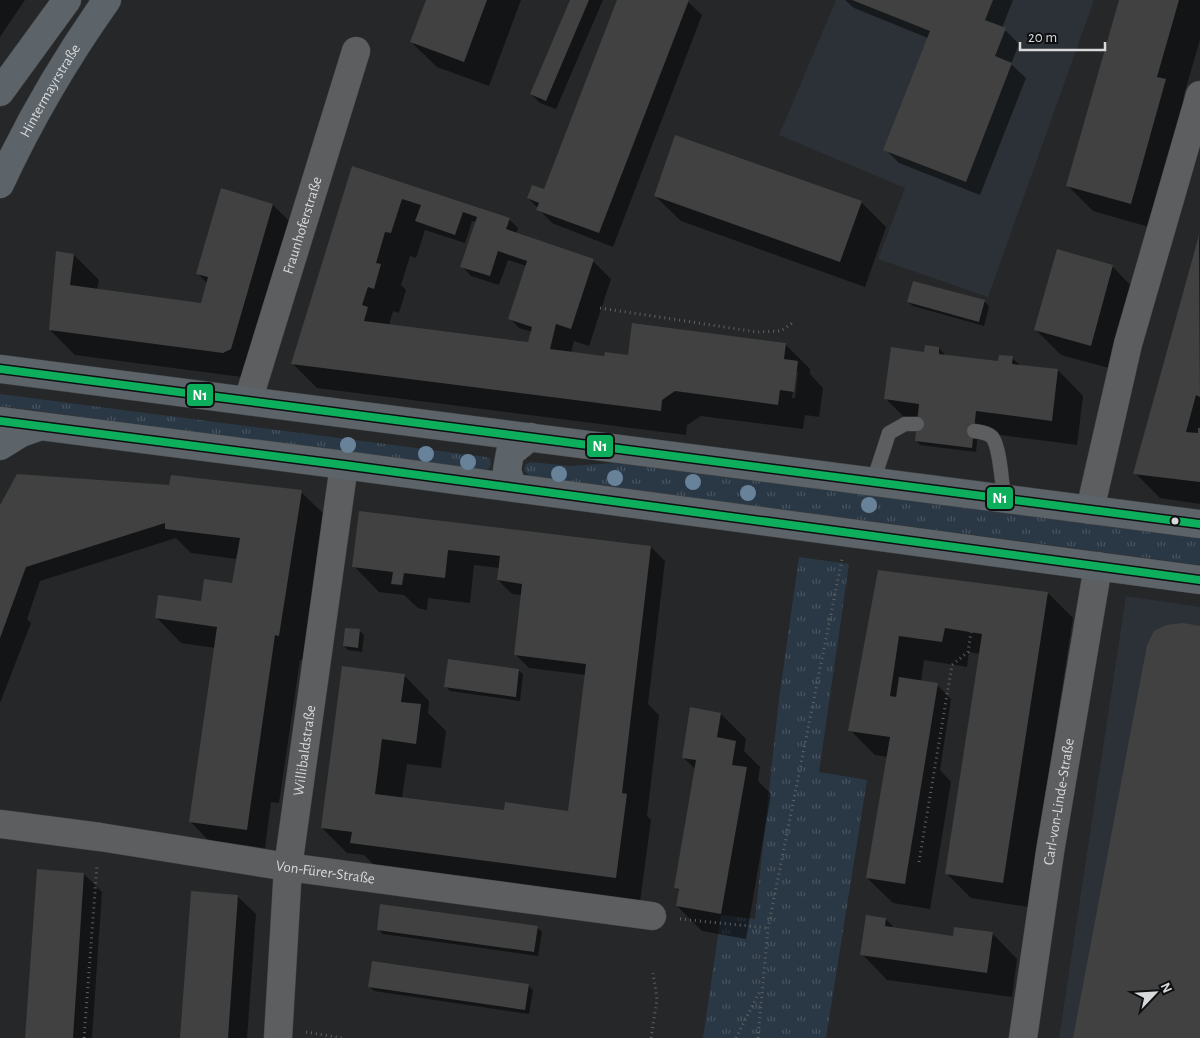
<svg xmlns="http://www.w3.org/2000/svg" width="1200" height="1038" viewBox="0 0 1200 1038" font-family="'Alegreya Sans',sans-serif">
<defs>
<pattern id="grass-tufts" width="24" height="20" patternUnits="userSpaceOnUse" patternTransform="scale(1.25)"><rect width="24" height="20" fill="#2a3845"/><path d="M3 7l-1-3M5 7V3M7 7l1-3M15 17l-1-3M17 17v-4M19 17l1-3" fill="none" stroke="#48545f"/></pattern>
</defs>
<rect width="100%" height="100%" fill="#252728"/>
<path fill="#2c3137" d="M836,0H1094L988,297L878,259L905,188L779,135Z
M1126,596L1200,607V1038H1059Z"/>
<path fill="url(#grass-tufts)" d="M0,394L486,457L490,459L491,464L490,468L484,470L0,406Z
M531,462L570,466L615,463L639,465L1200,537V565L530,476L525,472L524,468L526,464Z
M799,557L849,564L819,772L867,780L826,1038H703L721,915L755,919L779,699Z"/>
<path fill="#0007" fill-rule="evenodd" d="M0,0H25L0,37Z
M427,0H521L489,86L437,67L411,42Z
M572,0H603L556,109L540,103L531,94Z
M618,0H686L702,15L613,247L552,223L528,198L545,191Z
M845,0H1013L1002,28L1005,30L1019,44L1011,64L1026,78L980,195L899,163L885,149L928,38L854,8Z
M1121,0H1200V40L1183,98L1191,105L1156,229L1093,211L1067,185Z
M353,168L509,219L518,228L516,234L593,261L611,279L589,346L574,341L571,353L605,358L785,344L810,369V374L823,388L819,417L805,415L803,429L701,416L687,425L686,435L317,388L292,363ZM472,221L477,222L462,266L471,276L499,285L508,260L527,266L510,318L519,328L532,332L528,343L389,325L393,311L399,313L406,290L401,285L410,256L416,258L425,230L465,243ZM796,370L798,372L795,398H792Z
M222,190L273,205L298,230L249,378L75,355L50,330L74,255L99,280L97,290L202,304L207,283L197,273Z
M655,196L861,202L886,227L865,287L681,221Z
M1200,237V504L1160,498L1135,473Z
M1112,266L1137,292L1116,370L1061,355L1036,330Z
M984,301L989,306L984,326L913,306L908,302Z
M939,348L946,356L999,363L1012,358L1021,366L1058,370L1083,396L1077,445L978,432L976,452L920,445L916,440L918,424H911L885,398L925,353Z
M169,487L301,492L327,517L304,660H300L279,803L271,802L265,848L208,840L190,821L215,648L181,643L156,617L202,603L233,584L237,559L191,553L176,538L40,581L27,619L31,623L0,703V507Z
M360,512L651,547L665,561L648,704L659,715L647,816L651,820L640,902L377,868L364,855L347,853L322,828L404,675L429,701L428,713L446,731L441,768L407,764L402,798L505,812H569L586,675L529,668L515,654L522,595L512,594L498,580L499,568L474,565L470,603L428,598L427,610L418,608L404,595L379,592L354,566Z
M879,572L1048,593L1073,618L1028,907L971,898L946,873L980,654L969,652L967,667L924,660L921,682L937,685L951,699L940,770L951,782L930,909L893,903L867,878L888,757L875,755L850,730Z
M359,630L364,635L362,652L348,650L344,646Z
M518,670L523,674L520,701L450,691L446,687Z
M721,714L746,739L744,751L760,767L758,781L771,794L746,939L702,931L677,906L680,892L676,888L696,770L683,757Z
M84,874L102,892L92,1038H26Z
M237,896L256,914L247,1038H181Z
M886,919L895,929L954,937L992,933L1017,959L1012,997L887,980L862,954Z
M537,927L542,932L538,956L383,934L378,929Z
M528,985L533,990L529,1014L374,991L369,986Z"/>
<path fill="#404140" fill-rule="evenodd" d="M426,0H487L464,62L410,42Z
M570,0H589L546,101L530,94Z
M617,0H689L599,233L536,210L539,203L527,198L532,185L544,189Z
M852,0H993L985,20L1006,28L995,56L1012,63L966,182L883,150L930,31Z
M1119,0H1179L1157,77L1166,79L1131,204L1066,186Z
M675,135L862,201L840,262L654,196Z
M352,166L510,218L506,229L594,259L571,329L556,324L550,349L604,356L605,352L628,355L632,323L786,343L784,359L798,361L794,392L780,390L778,405L675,391L662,400L661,411L291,364ZM402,199L421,205L415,221L455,235L463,212L477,217L460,267L490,276L498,251L527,261L508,319L532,327L528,342L364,321L368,307L362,305L368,287L374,289L381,264L376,263L385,232L391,233Z
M221,188L273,204L231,349L223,353L49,330L56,251L74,254L70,285L201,303L208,277L196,274Z
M1199,235L1200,397L1196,395L1186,432L1198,433V428H1200V482L1133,474Z
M1057,249L1113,265L1091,346L1034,330Z
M913,281L985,300L979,322L907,302Z
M925,345L939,347V354L998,361L999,355L1013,356L1012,364L1058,369L1052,421L976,411L972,448L915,441L919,404L884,399L891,347L924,352Z
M17,474L169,485L171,475L302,490L279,636L275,635L247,830L189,822L217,627L155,618L158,595L201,601L204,579L232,583L240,538L165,529V523L26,567L0,638V505Z
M359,511L651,546L622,793L627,794L616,878L350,843L352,832L321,828L342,666L405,674L401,702L421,704L416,744L382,739L375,794L504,810L505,802L568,811L586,664L514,655L522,584L497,580L500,556L448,550L445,578L404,573L402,585L391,584L393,572L352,567Z
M878,570L1048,592L1003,883L945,874L982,634L945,628L942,642L899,636L890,696L896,697L899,677L938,683L905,884L866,878L890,737L848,731Z
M1183,623L1200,626V1038H1073L1147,645L1154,631L1166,625Z
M345,628L360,629L358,648L343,646Z
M448,659L519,669L516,697L444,687Z
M690,707L721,713L717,737L736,741L732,765L747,767L721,914L676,906L679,889L674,888L696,760L682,758Z
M37,869L84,873L73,1038H25Z
M191,891L238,895L228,1038H180Z
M380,904L538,926L534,952L377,930Z
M866,915L886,918L885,926L953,936L954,927L993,932L987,973L860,955Z
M372,961L529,984L525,1010L368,987Z"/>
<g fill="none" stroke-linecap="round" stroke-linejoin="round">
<g stroke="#434445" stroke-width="15">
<path id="lane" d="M974,431C980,432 987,432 992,437C1000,446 1002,485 1004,498
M873,482L889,433L905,424H917"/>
</g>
<g stroke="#434445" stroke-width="29">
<g id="street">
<path id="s1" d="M248,401L356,51"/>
<path d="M1090,510L1128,344L1200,95"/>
<path id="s2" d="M0,824L100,837L288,867L652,916"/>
<path id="s3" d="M278,1038L288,867L344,465"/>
<path id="s4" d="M1023,1038L1050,852L1098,566"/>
</g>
</g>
<g stroke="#434445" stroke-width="29">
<g id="primary">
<path d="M0,92L67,0"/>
<path id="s5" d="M0,184C30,119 66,58 107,0"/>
<path d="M0,369L1200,524"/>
<path d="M0,421L344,465L1200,580"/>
<path d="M0,446L21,433L38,427"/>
<path d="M512,487L507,470L510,453L530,437"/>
</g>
</g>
<path stroke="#616263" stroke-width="3" stroke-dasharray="1 4" stroke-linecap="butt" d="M600,308L757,332L781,331L795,321
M919,862L952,665L968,652L971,632
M680,919L768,928
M306,1032L342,1038
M84,1038L97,865
M651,1038L657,999L653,973
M736,1038L761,989
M758,1038L768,928L842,559"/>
<use href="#lane" stroke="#5d5e5f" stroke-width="14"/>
<use href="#street" stroke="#5d5e5f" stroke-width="28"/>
<use href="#primary" stroke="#5c6369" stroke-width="28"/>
<g stroke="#0e0f11" stroke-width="11">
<path id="bus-1" d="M0,369L1200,524
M0,421L344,465L1200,580"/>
</g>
<use href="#bus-1" stroke="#0daf5c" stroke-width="8"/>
</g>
<g fill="#68829a">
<circle cx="348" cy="445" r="8"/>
<circle cx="426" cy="454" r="8"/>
<circle cx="468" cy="462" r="8"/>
<circle cx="559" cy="474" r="8"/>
<circle cx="615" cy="478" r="8"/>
<circle cx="693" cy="482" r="8"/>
<circle cx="748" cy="493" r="8"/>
<circle cx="869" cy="505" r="8"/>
</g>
<circle fill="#d7d9da" stroke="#0e0f11" stroke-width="2" cx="1175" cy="521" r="4.5"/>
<g text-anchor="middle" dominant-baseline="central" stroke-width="5" stroke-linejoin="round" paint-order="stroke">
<g font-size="15" fill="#d7d9da" stroke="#0e0f11">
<text stroke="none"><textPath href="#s5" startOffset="106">Hintermayrstraße</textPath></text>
<text stroke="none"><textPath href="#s1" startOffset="184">Fraunhoferstraße</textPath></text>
<text stroke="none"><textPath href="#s3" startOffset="289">Willibaldstraße</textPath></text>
<text stroke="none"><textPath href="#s4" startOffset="239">Carl-von-Linde-Straße</textPath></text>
<text stroke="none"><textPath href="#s2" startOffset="329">Von-Fürer-Straße</textPath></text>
</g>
</g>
<g stroke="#0e0f11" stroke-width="2">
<rect x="186" y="383" width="28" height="24" rx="5" fill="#0daf5c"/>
<rect x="586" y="434" width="28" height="24" rx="5" fill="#0daf5c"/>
<rect x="986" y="486" width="28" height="24" rx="5" fill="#0daf5c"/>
</g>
<g font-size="14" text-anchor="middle" font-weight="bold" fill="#fff">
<text x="200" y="400">N1</text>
<text x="600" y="451">N1</text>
<text x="1000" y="503">N1</text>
</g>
<g transform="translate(1155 993) rotate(65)" stroke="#0e0f11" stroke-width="4" paint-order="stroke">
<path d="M0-4L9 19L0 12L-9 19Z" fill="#d7d9da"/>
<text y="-8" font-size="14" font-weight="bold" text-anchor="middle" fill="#d7d9da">N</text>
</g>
<path d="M1020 42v8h85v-8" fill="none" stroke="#d7d9da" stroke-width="2.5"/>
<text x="1028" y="42" font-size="15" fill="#d7d9da" stroke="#0e0f11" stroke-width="4" paint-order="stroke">20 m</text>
</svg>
